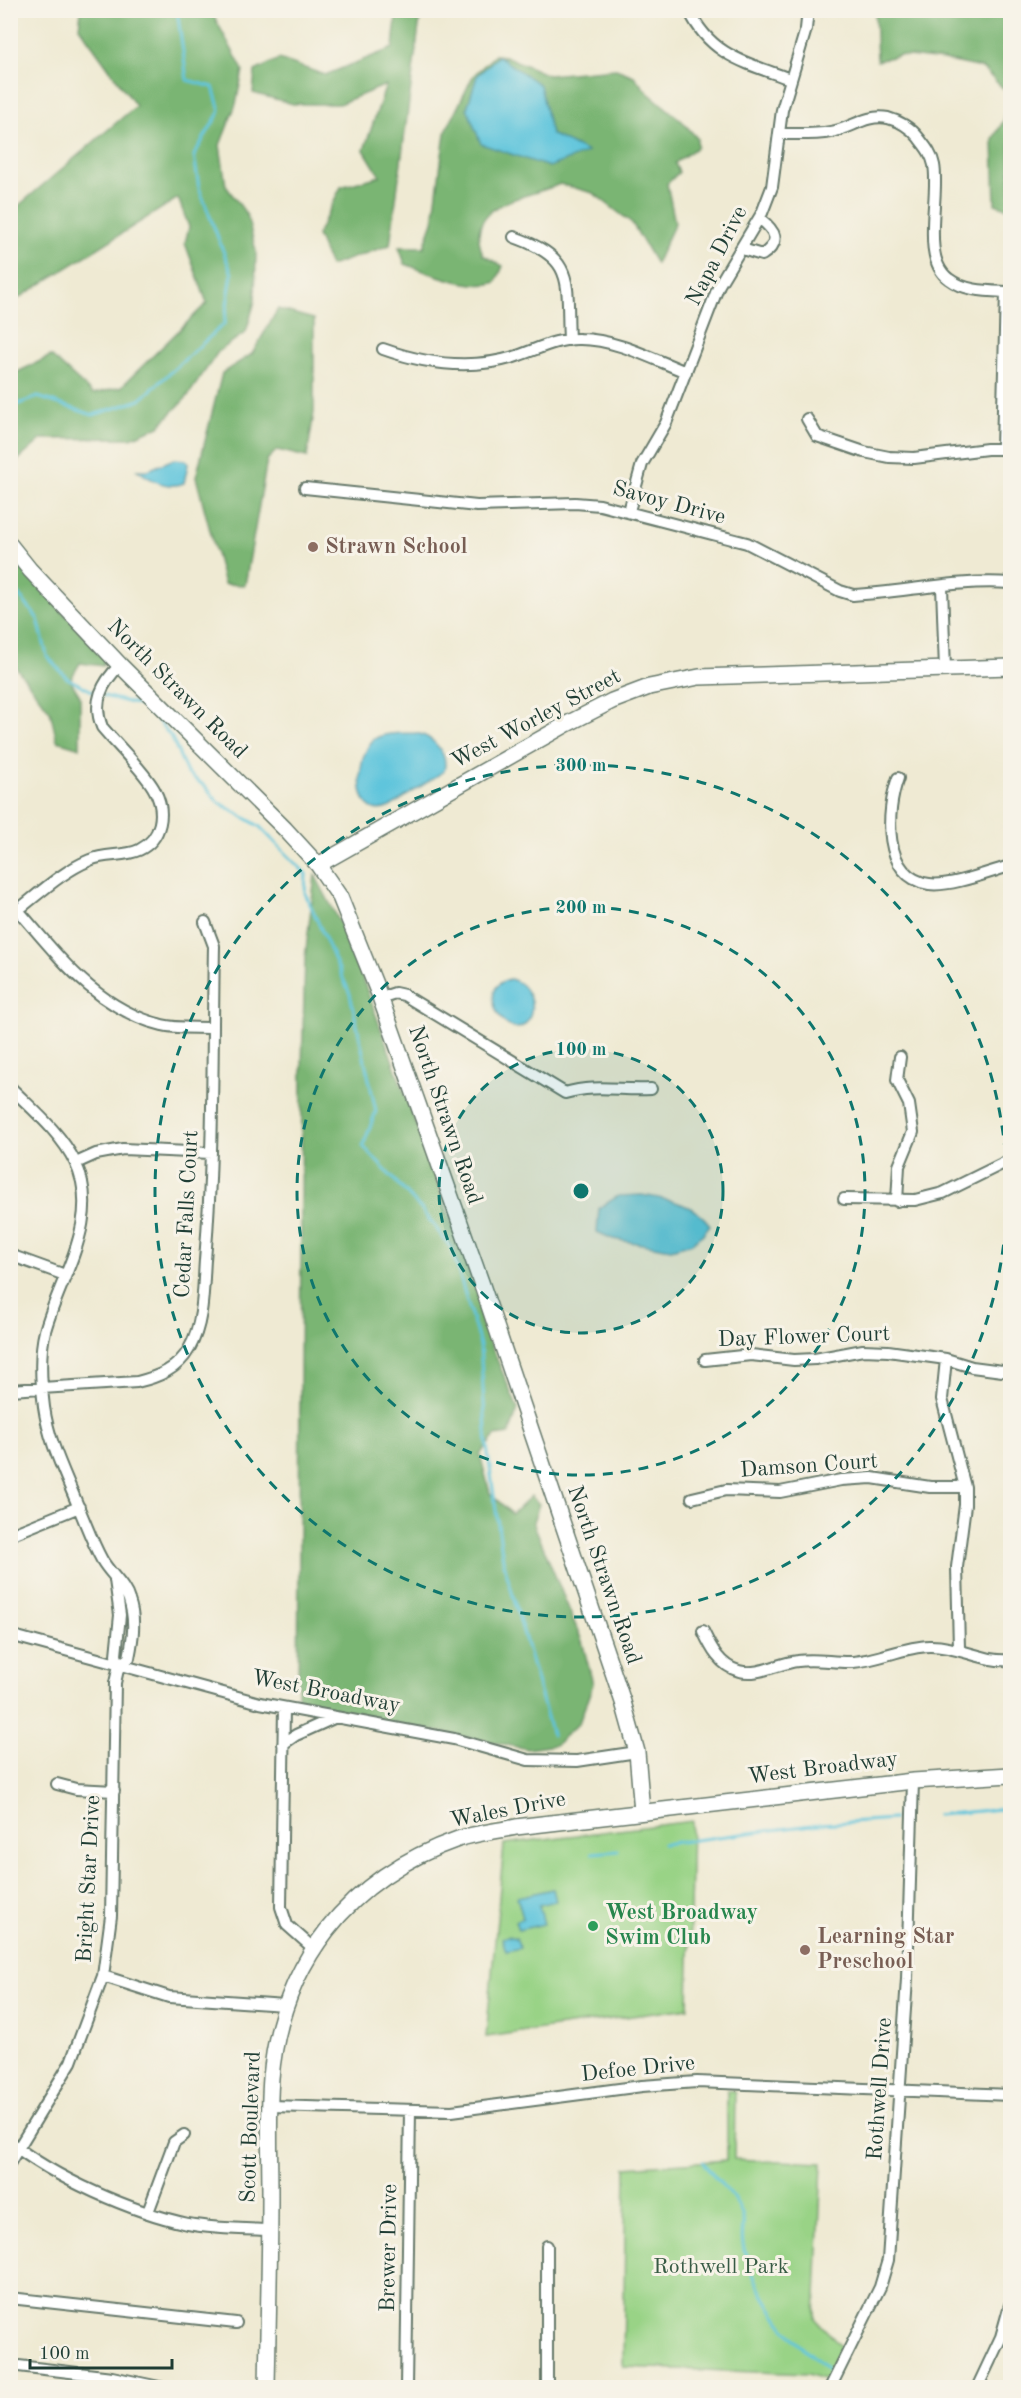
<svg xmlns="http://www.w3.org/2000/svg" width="1021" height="2398" viewBox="0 0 1021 2398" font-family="'Old Standard TT',serif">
<rect width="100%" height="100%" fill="#f7f3e8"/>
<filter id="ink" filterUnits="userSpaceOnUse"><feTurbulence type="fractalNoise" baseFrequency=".0167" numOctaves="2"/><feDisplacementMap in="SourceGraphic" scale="12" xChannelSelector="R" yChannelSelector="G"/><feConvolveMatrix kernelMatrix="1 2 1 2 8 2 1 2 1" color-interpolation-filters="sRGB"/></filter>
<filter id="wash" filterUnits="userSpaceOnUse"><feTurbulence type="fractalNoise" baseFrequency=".008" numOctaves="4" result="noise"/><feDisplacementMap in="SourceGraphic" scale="24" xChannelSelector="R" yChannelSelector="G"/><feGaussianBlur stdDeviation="1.35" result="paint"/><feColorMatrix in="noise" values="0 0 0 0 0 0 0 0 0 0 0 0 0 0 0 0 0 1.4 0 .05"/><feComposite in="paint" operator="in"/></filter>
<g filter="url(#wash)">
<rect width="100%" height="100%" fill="#efead3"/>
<path fill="#99d386" stroke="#5c885d" stroke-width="1.5" d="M692,1821L688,2008L486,2037L504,1844Z
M727,2090L735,2091L734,2159L822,2163L815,2318L843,2349L826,2380L808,2374L623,2367L626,2167L727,2160Z"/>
<path fill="#7ab573" stroke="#4c7954" stroke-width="1.5" d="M81,11H211L243,70L236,104L220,145L226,186L247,215L256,251L255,301L246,332L218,352L187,397L159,426L131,438L42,439L11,466V375L51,356L93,394L121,387L207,303L185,243L189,227L178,198L11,303V212L136,106L79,27Z
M393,11H421L390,245L330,266L317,235L341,187L380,176L364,150L386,85L339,104H293L253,93L255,71L279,59L325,75L393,48L396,17Z
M875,11H1010V209L995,204L993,139L1004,120L1008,93L982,68L944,60L899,55L877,61Z
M495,55L505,56L548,75L616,69L634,76L647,92L682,121L697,138V147L675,163L679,172L667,184L675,223L656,264L632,223L593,193L560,184C526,199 462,201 483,255L503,266L496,282C473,291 428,273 405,264L399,247H424L433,222L445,133L473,76Z
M278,309L314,319V412L307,457L277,450L267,460L245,585L224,584L196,477L222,373L252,354Z
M10,552L104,658L103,666L80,663L70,680L80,696V748L57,741L50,711L11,661Z
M315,875L348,938L480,1301L482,1324L518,1409L509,1434L495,1436L480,1454L490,1493L512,1514L531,1496L539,1504L533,1522L582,1641L593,1684L579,1723L555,1745L528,1749L298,1705L302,1068L305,958Z"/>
<path fill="#5fc5dc" stroke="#3f8188" stroke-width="1.5" d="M498,56L540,85L551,134L588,152L549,167L481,144L467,108L477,76Z
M174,459L186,460L188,464L184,483C167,490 151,480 137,470H148Z
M416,733C432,736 449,753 444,771L390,807C350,825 355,746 378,737C389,732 405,734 416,733Z
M510,979C529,983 538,1009 526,1023C507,1045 473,986 510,979Z
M642,1195C669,1200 694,1203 710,1225L702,1235L692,1243L671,1249L613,1239L597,1232L599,1208L618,1196Z
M553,1889L556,1901L539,1905L544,1924L518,1930L515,1921L523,1918L517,1897Z
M508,1936L516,1938L520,1948L506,1951L502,1938Z"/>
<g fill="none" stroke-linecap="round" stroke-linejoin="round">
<path stroke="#5fc5dc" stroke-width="3" d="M10,407L38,397L93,415L140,400L224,324L232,274L199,188L194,155L220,111L213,87L187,80L177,10
M10,584L38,619L47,656L67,678L98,694
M104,696L147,707L172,738L187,773L206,787L218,802L259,826L306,874L305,893L350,994L376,1111L363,1146L422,1210L452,1249L480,1345L487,1446L503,1560L552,1735
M937,1815L1010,1808
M663,1844L820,1824L894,1819
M592,1853L618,1851
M703,2162C714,2180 731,2190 740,2209C747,2222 740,2231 743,2244C748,2274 776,2319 796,2341C807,2352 820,2361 830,2372"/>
</g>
</g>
<g filter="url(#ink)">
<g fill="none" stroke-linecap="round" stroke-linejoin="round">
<g stroke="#687a6c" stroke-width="14">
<path id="street" d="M689,10C710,56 747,63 790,79
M780,134C797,134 814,135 831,132C851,129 865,114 888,118C899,121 911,128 918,137C925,146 932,154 934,165C940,196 920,259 949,279C966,292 990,291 1010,292
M514,237C577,259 566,282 569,340
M742,249L762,255C782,242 776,231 759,218
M383,349C425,364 471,370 514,357C536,350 557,338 580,339C616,339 653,359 686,372
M807,419L817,436L864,452L889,457L914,458L987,449H1010
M1002,448L1006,292
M305,488L477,506L575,503L600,505L747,543L840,591L853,595C906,592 958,579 1010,583
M629,511L642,464L666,423L719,285L762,213L772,187L782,110L806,29L808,10
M942,587L945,669
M898,778C886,811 882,877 929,884C950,887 989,872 1010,866
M10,901C55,951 93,1008 162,1025C177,1029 196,1027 213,1028
M18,910C41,892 63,871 90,860C105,853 124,857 139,850C162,839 166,812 155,791C147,774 115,743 102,727C92,702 102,683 120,665
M380,998L395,993L404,995L565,1093C595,1084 621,1091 651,1089
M10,1087C33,1110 61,1133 75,1162C103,1219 60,1276 45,1331C39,1354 41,1383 44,1407C49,1443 65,1473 78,1506C86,1524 92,1542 102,1560C110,1574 125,1585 129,1600C136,1620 133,1638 129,1658L119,1665
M76,1163L96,1154L123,1149L211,1153
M844,1199L915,1200L943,1193L1010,1160
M897,1201L899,1166L913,1132L909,1104L897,1080L900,1057
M10,1255L65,1275
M946,1359L942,1399L965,1487V1505L957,1567L959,1648
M705,1360L751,1355L794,1360L815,1359L863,1350L888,1351L946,1359L972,1367L1010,1372
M10,1390L137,1382C158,1377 178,1369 189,1349C204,1323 203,1289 205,1260C214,1156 212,1050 214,946L205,922
M692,1498L726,1490L780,1492L841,1480L872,1478L930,1487H965
M10,1535L79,1507
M115,1580L120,1615L116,1655L119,1665
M703,1631C711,1648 720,1666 739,1671C759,1676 778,1663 798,1661C816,1658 834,1663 853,1662C879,1660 903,1647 929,1646C957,1645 984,1663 1010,1660
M10,1635L260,1703L454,1739L528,1760L577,1761L637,1752
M284,1708L281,1907L287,1925L313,1948
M283,1744L296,1735L336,1717
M57,1784L76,1789L114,1791
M103,1976L169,1997L285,2005
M270,2106L452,2111L642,2086L697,2082L1010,2095
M10,2142C54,2178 132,2212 188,2224C215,2229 243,2229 270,2230
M10,2162L71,2062L103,1976L111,1916L115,1683L119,1665
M148,2212L174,2142L184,2135
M10,2298L236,2323
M10,2365L112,2377L164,2388
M406,2388L410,2110
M547,2388V2246
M830,2388L880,2287L888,2260L907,1979L913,1781
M977,2388L1001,2337L1010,2305"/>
</g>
<g stroke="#687a6c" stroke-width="18">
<path id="secondary" d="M10,545L30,570L120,665L285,829L318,865L340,897L379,994L481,1282L623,1702L637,1752L642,1812
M318,865L567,724L612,701L649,687L699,677L1010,667
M267,2388C268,2324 270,2260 270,2196C270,2157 268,2117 271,2078C281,1963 349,1877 458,1839C476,1833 497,1831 516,1827L913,1781L1010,1775"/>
</g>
<use href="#street" stroke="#fff" stroke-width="10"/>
<use href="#secondary" stroke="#fff" stroke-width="15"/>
</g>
</g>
<circle cx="581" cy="1191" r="142" fill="#0f766e" fill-opacity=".12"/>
<g fill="none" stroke="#0f766e" stroke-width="3" stroke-dasharray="10 8">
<circle cx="581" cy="1191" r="142"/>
<circle cx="581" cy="1191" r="284"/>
<circle cx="581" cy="1191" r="426"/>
</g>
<g fill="#8d6e63" stroke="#f7f3e8" stroke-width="2">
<circle cx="313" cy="547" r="6"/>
<circle cx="805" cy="1950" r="6"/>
</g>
<circle fill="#2e9e5b" stroke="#f7f3e8" stroke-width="2" cx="593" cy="1926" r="6"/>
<g text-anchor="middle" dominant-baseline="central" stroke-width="6" stroke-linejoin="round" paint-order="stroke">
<g font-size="22" fill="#1f3d34" stroke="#f7f3e8">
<text transform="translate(717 256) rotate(-63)">Napa Drive</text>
<text transform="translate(669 503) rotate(15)">Savoy Drive</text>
<text transform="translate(177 689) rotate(45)">North Strawn Road</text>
<text transform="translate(536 719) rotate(-28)">West Worley Street</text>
<text transform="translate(445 1115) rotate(71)">North Strawn Road</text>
<text transform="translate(187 1214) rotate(-87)">Cedar Falls Court</text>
<text transform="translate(804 1337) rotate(-2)">Day Flower Court</text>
<text transform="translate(809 1466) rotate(-4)">Damson Court</text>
<text transform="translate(604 1575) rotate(71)">North Strawn Road</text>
<text transform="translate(326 1692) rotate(11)">West Broadway</text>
<text transform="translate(823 1768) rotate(-7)">West Broadway</text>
<text transform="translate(508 1810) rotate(-11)">Wales Drive</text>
<text transform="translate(89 1879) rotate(-87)">Bright Star Drive</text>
<text transform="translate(638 2069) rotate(-6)">Defoe Drive</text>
<text transform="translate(880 2089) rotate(-86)">Rothwell Drive</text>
<text transform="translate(251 2127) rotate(-88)">Scott Boulevard</text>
<text transform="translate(389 2248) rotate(-89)">Brewer Drive</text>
</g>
<g font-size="22" font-weight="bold" fill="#785e54" stroke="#f7f3e8" text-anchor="start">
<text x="325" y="547">Strawn School</text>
<text x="817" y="1937">Learning Star<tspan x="817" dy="25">Preschool</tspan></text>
</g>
<g font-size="22" font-weight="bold" fill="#27864d" stroke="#f7f3e8" text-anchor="start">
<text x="605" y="1913">West Broadway<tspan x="605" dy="25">Swim Club</tspan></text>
</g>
<g font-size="22" fill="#375b44" stroke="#f7f3e8">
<text x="721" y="2267">Rothwell Park</text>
</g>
</g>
<circle cx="581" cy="1191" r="9" fill="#0f766e" stroke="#f7f3e8" stroke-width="3"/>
<g font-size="18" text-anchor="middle" font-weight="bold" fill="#0f766e" stroke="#f7f3e8" stroke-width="6" stroke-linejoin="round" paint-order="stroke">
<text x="581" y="771">300 m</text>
<text x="581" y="913">200 m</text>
<text x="581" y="1055">100 m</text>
</g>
<rect width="1021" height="2398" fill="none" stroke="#f7f3e8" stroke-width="36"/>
<path d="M30 2359v9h142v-9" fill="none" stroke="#1f3d34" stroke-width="3"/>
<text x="39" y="2359" font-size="18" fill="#1f3d34" stroke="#f7f3e8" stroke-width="4.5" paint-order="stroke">100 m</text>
</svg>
